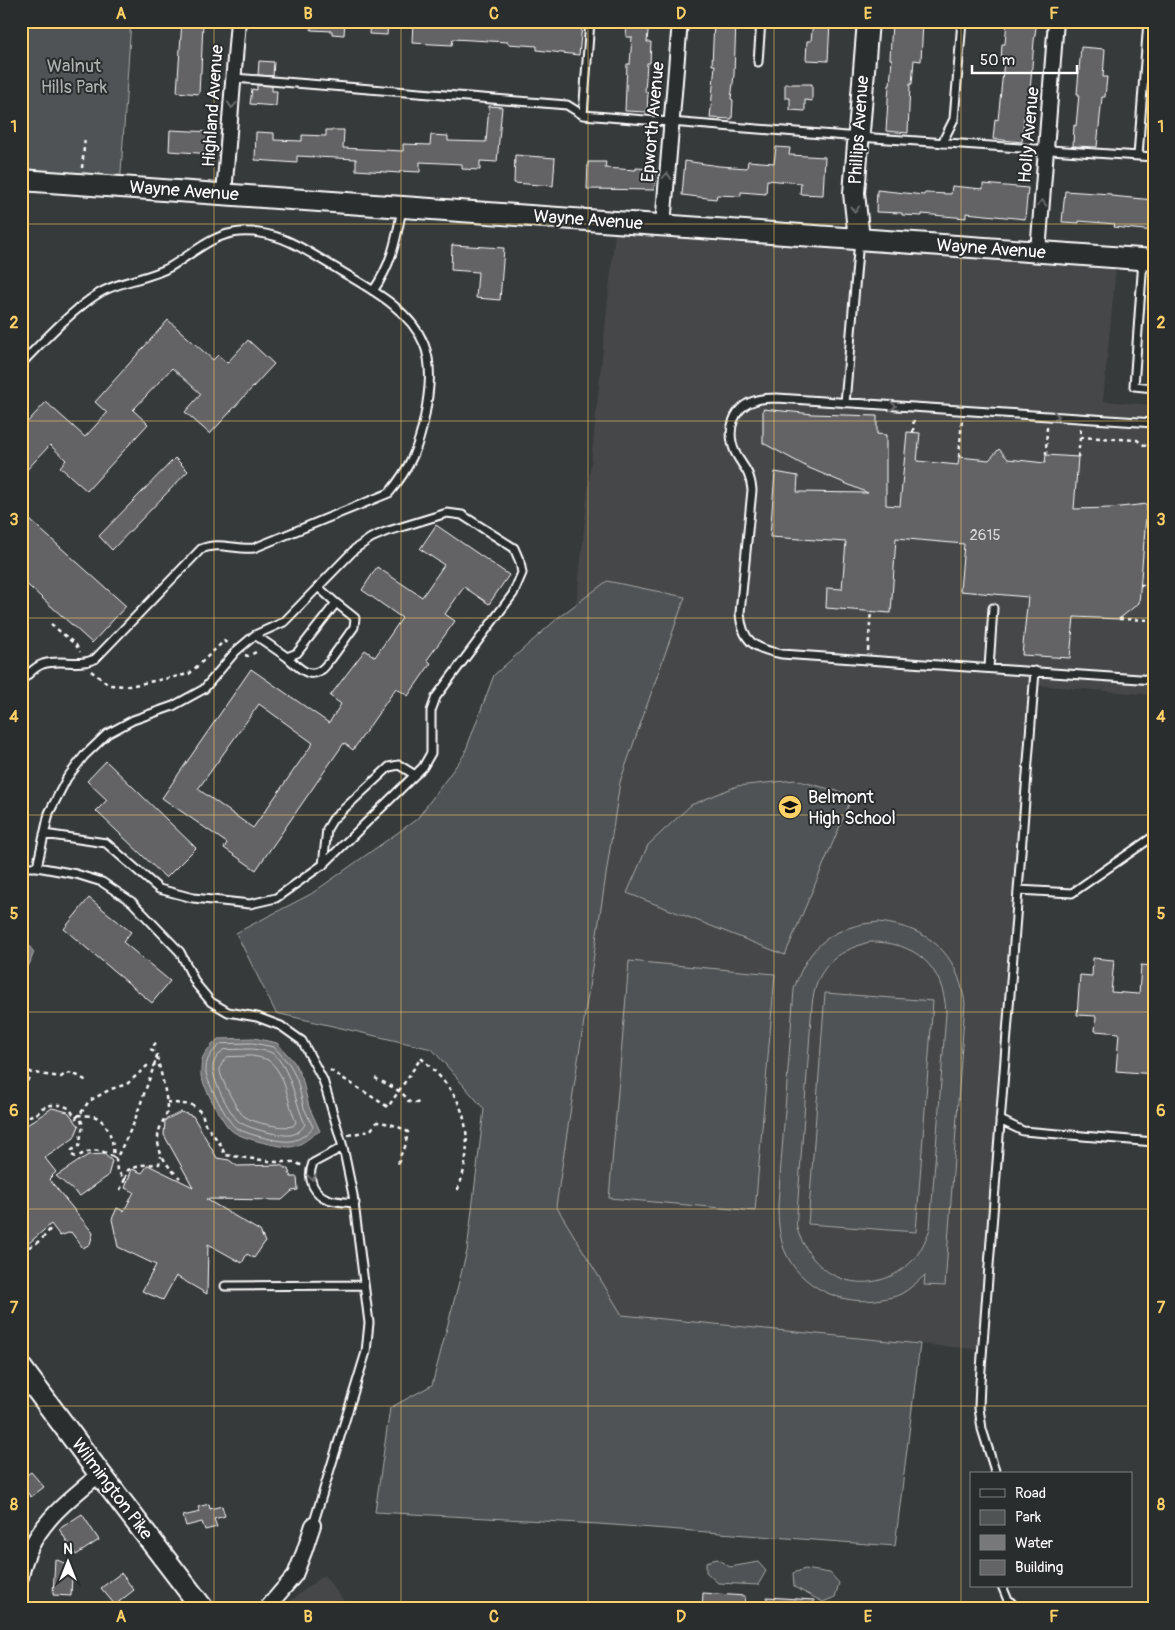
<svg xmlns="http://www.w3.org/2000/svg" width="1175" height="1630" viewBox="0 0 1175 1630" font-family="Pangolin,sans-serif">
<rect width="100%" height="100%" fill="#373a3b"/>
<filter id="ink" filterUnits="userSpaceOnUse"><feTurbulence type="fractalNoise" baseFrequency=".02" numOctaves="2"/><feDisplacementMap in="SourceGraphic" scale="10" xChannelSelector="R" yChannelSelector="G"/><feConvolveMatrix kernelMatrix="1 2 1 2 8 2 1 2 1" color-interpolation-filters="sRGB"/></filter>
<g filter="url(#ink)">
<path fill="#444748" d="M616,222L1117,258L1103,401L1154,405V695L1035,685L982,1350L622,1315L504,1299Z
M324,1575L350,1609H280Z"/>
<path fill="#505354" stroke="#a8a9aa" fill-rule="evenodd" d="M21,21H131L120,187L21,180Z
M607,581L685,597L620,782L556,1206L622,1315L920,1344L895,1546L599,1524L375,1512L390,1408L432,1385L467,1251L484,1109L432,1049L276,1013L236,933L311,894L417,819L464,755L494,675L559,617Z
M795,780L853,795L785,955L627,893L648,845L691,805L737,786Z
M879,922C929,928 957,952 965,1003L945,1286L924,1285L925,1275C917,1282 910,1289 901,1294C895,1297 888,1298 882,1299C844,1307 799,1288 784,1249C779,1234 778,1220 778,1204L794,989C808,945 833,926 879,922ZM869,942C915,941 944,966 946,1013L930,1229C925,1241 920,1254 910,1263C879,1292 833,1288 809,1253C805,1246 799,1237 797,1228C796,1224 797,1218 797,1213L812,1005C816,968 835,952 869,942Z
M629,961L775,974L755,1211L609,1198Z
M825,993L933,1001L916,1232L808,1224Z
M717,1559L730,1567L758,1562L766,1571L758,1585L718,1583L706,1572V1562Z
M805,1569L830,1573L839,1583L835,1597L823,1602L794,1587L793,1573Z"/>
<path fill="#767879" stroke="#adaeaf" d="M21,913L29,922C25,934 25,943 34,952L29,965L21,973Z
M254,1038L277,1043L294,1062L302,1078L309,1107L320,1131C310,1136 302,1146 290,1147C279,1147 238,1138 231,1130C222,1122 204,1087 201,1076C201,1072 201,1064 202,1060C204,1052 212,1045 218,1039Z"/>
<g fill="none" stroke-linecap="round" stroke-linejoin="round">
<path stroke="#c8c9c9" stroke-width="1" d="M253,1043L274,1047L290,1065L297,1080L304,1108L313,1127C308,1133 300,1140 291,1141C281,1143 244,1134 235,1127C228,1122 207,1082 206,1073C206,1070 206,1065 207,1062C209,1055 215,1049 221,1044Z
M252,1049C258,1050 267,1050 272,1053C291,1067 295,1103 305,1124C302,1130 297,1134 290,1135C279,1136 246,1128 238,1121C229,1112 211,1078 213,1066C214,1059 219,1055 223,1050Z
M252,1056C257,1057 264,1058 268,1060C287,1074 287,1103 296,1122L293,1126C283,1129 253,1123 244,1116C237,1111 221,1079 220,1071C220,1065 223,1061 227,1057Z"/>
</g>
<path fill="#636465" stroke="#fff" fill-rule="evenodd" d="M182,21H203L201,73H200L199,94L177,92Z
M311,21H345L344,35L332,34V31L311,30Z
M370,21H388L387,35L369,34Z
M413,21H503L539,24V21H548L582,25L579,55L537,50V46L508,44V42L453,39L452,45L412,43Z
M627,21H649L647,42H651L650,63H647L645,92H648L647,112L625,111L627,64H630L632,37H626Z
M714,21H736L734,75L731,99L733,100L732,119L710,118L715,65H712Z
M813,21H830L828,61L806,60L807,41H811Z
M892,21H923L921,61L914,60L912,84H910L908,133L886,131L889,85H890L892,59H890Z
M1007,21H1037L1034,41L1028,117H1024L1022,142L993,139L995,119L998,120L1004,61H1001L1002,44H1005Z
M1081,47L1105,49L1103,77H1107L1105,97H1102L1097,147L1073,146L1074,125L1076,126L1079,94H1077Z
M259,61L274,62L273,76L258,75Z
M785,84H812V101L805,100V111L790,110V98H785Z
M257,85L272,86V91H277L276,106L250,104L252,89L257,90Z
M489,106L502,107L497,162L480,161V170L462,169V164L420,162V172L400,171V173L356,170V159L297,156V163L255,160L256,132L274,133V140L302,141V135L326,136V130H344L343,148L403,151V144L430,145L431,135L448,136V141L486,142Z
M170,130L213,132L212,154L169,151Z
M776,147L790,148L789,155L825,157L823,195L800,194L801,183L767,180L766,194L741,192V196L717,195L716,199L682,195L685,161L719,166L747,168L748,161L774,163Z
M515,155L555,158L553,186L514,183Z
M588,162H606L605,168L636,170V168L656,169L654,190L587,189Z
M983,184L1028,188L1025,219L966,213V218L922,214V216L902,215V213L876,212L877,190L924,195L925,193L951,194L952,186L983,189Z
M1065,191L1111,194V196L1154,200V231L1114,227L1115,224L1079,221V223L1062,222Z
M452,245L504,248L500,300L476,298L478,272L451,270Z
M168,320L213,360L218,355L227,363L248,340L274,364L210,434L185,412L201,394L172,368L133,410L148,424L87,491L60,467L66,460L50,445L21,476V429L46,402L85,437L107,413L95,402Z
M763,409L813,414L877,416V434L886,435V505L900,506L907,432L920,433L917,461L958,465L959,457L989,460L999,449L1008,459L1045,463L1046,455L1078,457L1074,509L1111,508L1147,504L1139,603L1119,619L1074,617L1070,658L1022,655L1028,597L960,591L964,544L896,538L891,613L826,608L827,588L842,589L846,542L770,537L775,472L798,476L797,492L868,493L809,468L763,443Z
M175,458L188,471L112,550L99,536Z
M21,512L126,606L92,643L21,579Z
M436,525L509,575L489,604L464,587L445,614L455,621L427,660L431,663L408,696L396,688L353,750L344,743L256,870L224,848L227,843L162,798L251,669L329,723L341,704L330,696L365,650L375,657L402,618L362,590L377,567L422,597L444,565L420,549ZM259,704L313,743L253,828L198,789Z
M106,761L196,848L166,878L96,811L107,800L87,781Z
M89,898L131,932L123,942L170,981L152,1003L64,929Z
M1093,958L1114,960L1111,992L1139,994L1141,965L1154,966V1074L1116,1071L1119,1033L1095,1031L1096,1016L1077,1015L1080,975L1092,976Z
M52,1108L68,1112L79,1126L74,1138L45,1158L56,1172L49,1179L93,1233L90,1244L83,1248L71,1232L60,1236L51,1224L21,1250V1200L29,1194L21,1186V1129Z
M181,1112L193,1116L217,1158L229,1160L237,1166L280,1165L288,1169L291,1177H297L298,1190L292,1191L282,1200L206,1199L260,1231L265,1242L254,1258L247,1254L242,1263L208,1244L207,1294L176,1276L163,1300L142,1291L156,1265L118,1247L112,1219L117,1208L124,1211L134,1192L125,1188L132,1169L142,1173L148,1165L193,1187L164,1135L165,1120Z
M104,1154L112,1161L108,1176L80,1196L56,1176L88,1155Z
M31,1472L44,1487L31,1497L21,1485V1479Z
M209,1504L210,1509L222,1506L225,1516L214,1519L217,1527L205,1530L202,1522L186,1526L183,1516L200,1512L198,1507Z
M82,1514L99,1540L76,1555L59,1529Z
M55,1559L71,1566L67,1574L72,1575L71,1596L53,1595Z
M121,1573L134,1590L115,1605L101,1588Z
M703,1593L745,1596L744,1609H702Z
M767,1597L814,1600V1609H766Z"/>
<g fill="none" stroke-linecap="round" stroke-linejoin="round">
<g stroke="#fff" stroke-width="11">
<path id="lane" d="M758,62L761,21
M234,78L567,105L583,115L859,137L1154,157
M583,115L590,21
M942,143L954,119L962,21
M1138,156L1148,21
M1143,260L1134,386L1154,388
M373,291C392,264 396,240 402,209
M21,364C42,342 77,305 103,291C124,280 149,279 170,267C194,253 212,234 240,232C279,230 303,249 334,267C366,287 409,307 424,344C433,366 429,393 425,415C419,447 410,468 389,493L254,548C235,550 219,541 201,549L95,659C77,667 60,658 43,664C35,666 28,675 21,681
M845,403L859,240
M1154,423L777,398C770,398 763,398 757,400C733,406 726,430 735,452C743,468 750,470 752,490L740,613C742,642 755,649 782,654L1154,680
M255,635L287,657L297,653L336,603L318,587
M287,657C300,669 312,683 327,664
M331,659L354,627L355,618L336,603
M989,668L993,608
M323,865L327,829L333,819L389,767L399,765L415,775
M21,867H37L76,874L102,882L132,902L180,952L196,984L211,1002L228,1012L257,1017L281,1026L302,1041L323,1080L343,1147L353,1195L369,1323L366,1352L313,1525
M37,867L49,813L67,778L84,756L107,734L133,720L173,706L204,689L236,651L255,635L284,622L355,549L371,538L385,532L447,513L462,515L514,548L520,562L522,573L513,594L436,697L431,711V753L423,767L325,863L276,898L250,904L193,898L159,889L106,843L44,834
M1018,890L1072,893L1154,836
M1000,1120L1023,1131L1154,1142
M343,1147L313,1163C310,1171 309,1177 313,1186C322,1203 338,1201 355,1203
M225,1286L364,1285
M996,1474L982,1429L979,1408L980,1382L1035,671
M1002,1586L1007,1598L1017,1609"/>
</g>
<g stroke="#fff" stroke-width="18">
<path id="street" d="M224,194L238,21
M663,225L680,21
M1038,252L1056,21
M21,1577C29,1530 65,1502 100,1474
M266,1609L295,1575L304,1552L313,1525"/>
</g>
<g stroke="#fff" stroke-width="24">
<path id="secondary" d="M21,180L1154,260
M859,239L854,193L868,21"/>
</g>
<g stroke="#fff" stroke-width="25">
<path id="primary" d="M21,1368L100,1474L203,1609"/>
</g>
<path stroke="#fff" stroke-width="2.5" stroke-dasharray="4 4" stroke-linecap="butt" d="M82,168L85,137
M913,432L914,416
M1080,437L1137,440L1154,452
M1046,455L1047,426
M959,457L962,419
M1078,457L1081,429
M1146,514H1154
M1140,585H1154
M1119,619L1154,620
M51,624L76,645L80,652
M868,651L871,611
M245,655L248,656L258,651
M91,671L109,685L129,686L189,674L224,641L228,644
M21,1016L26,1014
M157,1057C161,1074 167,1093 167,1110C167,1117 162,1121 160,1128C153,1147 165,1165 180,1178
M21,1069C34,1074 47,1075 61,1077C71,1069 77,1076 87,1081
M330,1070L388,1107L421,1058C434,1070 448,1084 457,1100C471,1127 469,1164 457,1191
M375,1078C386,1084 404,1091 409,1102L417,1103L420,1101
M21,1096L31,1072
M167,1102L192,1105L202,1113L205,1124L221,1145L225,1155L276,1162H294L303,1166
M21,1119L38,1113L42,1108L51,1105H61L69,1108L76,1118L81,1113L89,1101L111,1089L127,1084L147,1066H154
M348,1135L370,1131L377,1122C388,1123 399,1126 408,1132L405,1147L401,1154L398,1164
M113,1157C98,1147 91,1150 76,1157L72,1155V1150L79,1146L83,1125L79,1115C84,1116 91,1115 96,1117C109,1123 115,1145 113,1157L116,1159
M125,1179L128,1170L142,1165L159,1164L161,1156
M120,1190L125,1179L117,1171L116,1159L133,1125L154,1066L157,1055L151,1049L158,1040
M21,1249C33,1248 44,1238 51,1228"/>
<use href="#lane" stroke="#2a2d2e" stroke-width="7"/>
<use href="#street" stroke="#2a2d2e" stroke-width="14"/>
<use href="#secondary" stroke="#2a2d2e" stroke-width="20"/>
<use href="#primary" stroke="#2a2d2e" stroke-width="21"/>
</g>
<defs><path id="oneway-chevron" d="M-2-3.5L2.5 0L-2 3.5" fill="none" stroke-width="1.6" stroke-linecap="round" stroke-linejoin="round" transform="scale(1.25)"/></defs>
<g stroke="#6a6c6d">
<use href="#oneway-chevron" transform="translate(232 105) rotate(94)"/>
<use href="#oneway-chevron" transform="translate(667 176) rotate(-85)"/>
<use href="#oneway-chevron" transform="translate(1042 203) rotate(-86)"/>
<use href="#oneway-chevron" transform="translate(855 209) rotate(87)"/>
<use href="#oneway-chevron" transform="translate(893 406) rotate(4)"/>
<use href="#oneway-chevron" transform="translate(1056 416) rotate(4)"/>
<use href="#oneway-chevron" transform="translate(312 1177) rotate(83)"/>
</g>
</g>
<path fill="none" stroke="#ffd166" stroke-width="1" stroke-opacity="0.55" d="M214,21V1609M401,21V1609M588,21V1609M774,21V1609M961,21V1609M21,224H1154M21,421H1154M21,618H1154M21,815H1154M21,1012H1154M21,1209H1154M21,1406H1154"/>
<defs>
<g id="school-disc" transform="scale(1.25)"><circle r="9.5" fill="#ffd166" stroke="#2a2d2e"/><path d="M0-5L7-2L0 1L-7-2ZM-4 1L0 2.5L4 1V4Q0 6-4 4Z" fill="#111"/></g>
</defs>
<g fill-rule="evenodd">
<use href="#school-disc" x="790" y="807"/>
</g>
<g text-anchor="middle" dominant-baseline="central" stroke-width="4" stroke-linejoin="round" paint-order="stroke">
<g font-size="15" fill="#d8d8d8">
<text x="985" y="535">2615</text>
</g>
<g font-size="18" fill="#b0b2b2" stroke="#2a2d2e">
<text x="74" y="66">Walnut<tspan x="74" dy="21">Hills Park</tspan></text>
</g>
<g font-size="18" fill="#fff" stroke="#2a2d2e">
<text transform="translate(213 106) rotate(-86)">Highland Avenue</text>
<text transform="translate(653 122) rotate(-85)">Epworth Avenue</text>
<text transform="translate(859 130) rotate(-86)">Phillips Avenue</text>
<text transform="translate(1029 135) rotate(-85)">Holly Avenue</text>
<text transform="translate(184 191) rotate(4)">Wayne Avenue</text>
<text transform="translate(588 220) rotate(4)">Wayne Avenue</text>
<text transform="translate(991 249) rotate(4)">Wayne Avenue</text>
<text transform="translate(112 1489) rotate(53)">Wilmington Pike</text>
</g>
<g font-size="18" fill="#fff" stroke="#2a2d2e" text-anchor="start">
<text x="808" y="797">Belmont<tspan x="808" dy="21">High School</tspan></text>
</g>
</g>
<rect width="1175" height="1630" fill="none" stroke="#2a2d2e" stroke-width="55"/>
<rect x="970" y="1472" width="162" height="115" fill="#2a2d2e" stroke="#7f8182"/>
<rect x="980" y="1489" width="25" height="8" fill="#2a2d2e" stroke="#7f8182"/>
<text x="1015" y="1498" font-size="15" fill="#ffffff">Road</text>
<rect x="980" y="1510" width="25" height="15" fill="#505354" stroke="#7f8182"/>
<text x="1015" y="1522" font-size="15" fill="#ffffff">Park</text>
<rect x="980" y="1535" width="25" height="15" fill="#767879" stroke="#7f8182"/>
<text x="1015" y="1548" font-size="15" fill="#ffffff">Water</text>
<rect x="980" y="1560" width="25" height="15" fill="#636465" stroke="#7f8182"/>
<text x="1015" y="1572" font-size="15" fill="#ffffff">Building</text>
<g transform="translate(68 1562)" stroke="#2a2d2e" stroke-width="4" paint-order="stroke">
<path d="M0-4L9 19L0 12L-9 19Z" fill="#ffffff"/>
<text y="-8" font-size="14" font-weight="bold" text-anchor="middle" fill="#ffffff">N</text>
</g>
<path d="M972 65v8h105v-8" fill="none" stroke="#ffffff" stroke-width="2.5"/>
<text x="980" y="65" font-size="15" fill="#ffffff" stroke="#2a2d2e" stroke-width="4" paint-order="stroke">50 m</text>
<rect x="28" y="28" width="1120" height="1574" fill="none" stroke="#ffd166" stroke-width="2"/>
<g font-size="16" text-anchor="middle" font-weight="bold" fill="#ffd166">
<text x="121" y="19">A</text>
<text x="308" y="19">B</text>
<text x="494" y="19">C</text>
<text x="681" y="19">D</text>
<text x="868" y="19">E</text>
<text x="1054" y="19">F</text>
<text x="14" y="132">1</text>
<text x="1161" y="132">1</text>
<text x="14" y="328">2</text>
<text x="1161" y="328">2</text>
<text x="14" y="525">3</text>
<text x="1161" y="525">3</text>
<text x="14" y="722">4</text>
<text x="1161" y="722">4</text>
<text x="14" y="919">5</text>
<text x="1161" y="919">5</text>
<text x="14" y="1116">6</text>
<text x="1161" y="1116">6</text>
<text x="14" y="1313">7</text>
<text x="1161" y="1313">7</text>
<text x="14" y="1510">8</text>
<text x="1161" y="1510">8</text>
<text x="121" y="1622">A</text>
<text x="308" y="1622">B</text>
<text x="494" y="1622">C</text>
<text x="681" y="1622">D</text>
<text x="868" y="1622">E</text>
<text x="1054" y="1622">F</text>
</g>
</svg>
